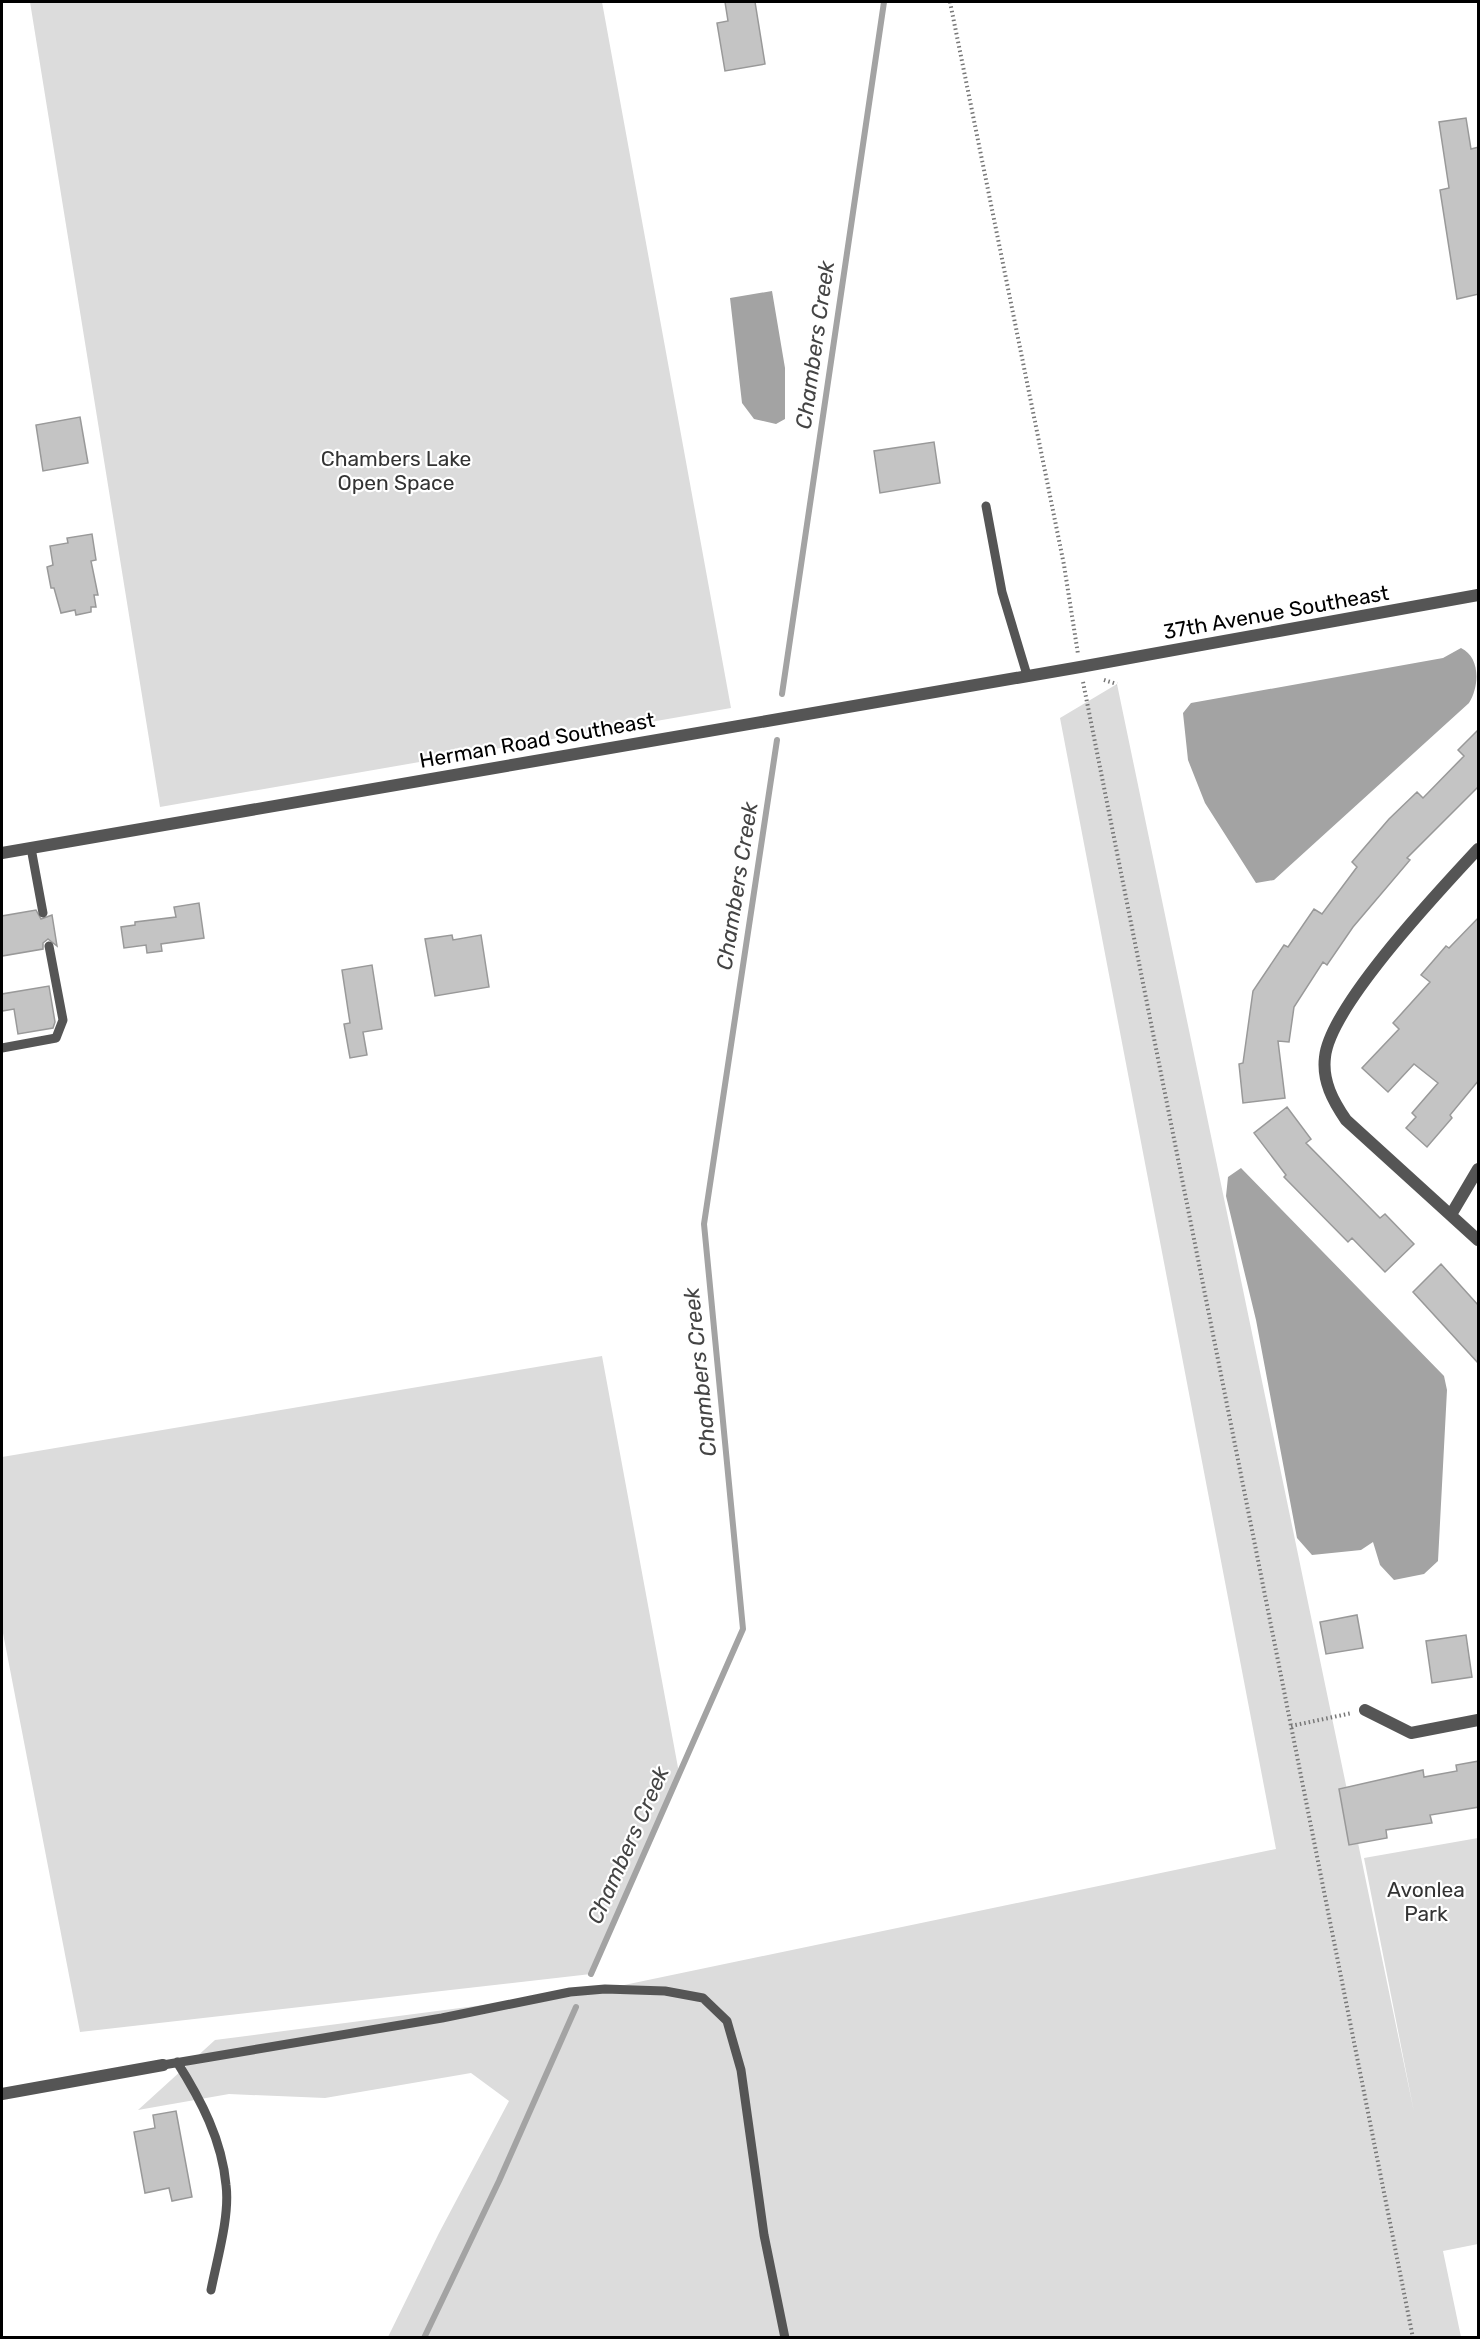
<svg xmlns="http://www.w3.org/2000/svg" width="1480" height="2339" viewBox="0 0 1480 2339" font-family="Rubik,sans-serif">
<rect width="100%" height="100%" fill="#fff"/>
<path fill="#dcdcdc" d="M30,2H602L731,708L160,807Z
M1117,684L1414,2112L1364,1858L1478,1838V2244L1443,2251L1461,2337H388L439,2233L509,2101L471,2073L325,2098L229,2094L138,2110L215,2040L605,1989L1276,1849L1060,718Z
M602,1356L679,1773L591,1974L80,2032L2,1628V1457Z"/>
<path fill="#a3a3a3" d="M772,291L785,368V419L776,424L754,419L742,403L730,298Z
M1461,648C1480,657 1480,685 1469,703L1274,880L1256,883L1205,803L1188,760L1183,713L1191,703L1443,658Z
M1241,1168L1444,1376L1447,1390L1438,1561L1424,1574L1394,1580L1380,1565L1373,1542L1361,1550L1312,1555L1297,1538L1256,1320L1226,1196L1228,1177Z"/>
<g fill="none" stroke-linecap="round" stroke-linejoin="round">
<path stroke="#a3a3a3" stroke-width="6" d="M782,694L884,2
M591,1974L743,1629L704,1224L777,740
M424,2338L499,2181L576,2007"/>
</g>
<path fill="#c4c4c4" stroke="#999" stroke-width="1.5" d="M725,2H755L765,64L725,71L717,23L728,21Z
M1466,118L1471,149L1479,147V294L1457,299L1440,190L1449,188L1439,122Z
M80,417L88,463L43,471L36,425Z
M934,442L940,483L880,493L874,451Z
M92,534L96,560L91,561L98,595H94L96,607H91V612L76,615L75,610L61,613L54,588H51L47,567L53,565L50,546L68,543L67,538Z
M1479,729V786L1407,858L1410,860L1353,927L1327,965L1323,962L1294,1007L1289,1042L1278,1041L1285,1098L1243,1103L1239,1064L1243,1063L1253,991L1284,945L1288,947L1314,909L1322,914L1357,867L1352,862L1389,819L1417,792L1423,798L1464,756L1458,750Z
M199,903L204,938L161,944L162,951L147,953L146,945L124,948L121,927L135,925V922L176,917L174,907Z
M36,910L41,919L52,915L57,946L48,939L43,943V949L2,956V916Z
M1479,917V1080L1450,1115L1452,1118L1427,1147L1406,1128L1416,1117L1412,1113L1438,1083L1414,1064L1388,1092L1362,1068L1399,1029L1393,1023L1430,982L1421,975L1446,946L1449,948Z
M452,935L453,940L481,935L489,987L435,996L425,939Z
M372,965L382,1029L363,1032L367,1055L350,1058L344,1024L350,1023L342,970Z
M49,986L55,1022L53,1028L18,1034L14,1009L2,1011V994Z
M1287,1107L1311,1139L1306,1143L1380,1218L1385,1214L1414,1244L1385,1272L1352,1238L1348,1242L1284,1177L1286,1175L1254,1133Z
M1441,1264L1479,1306V1364L1413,1292Z
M1357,1615L1363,1648L1326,1654L1320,1622Z
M1466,1635L1472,1677L1432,1683L1426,1641Z
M1479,1761V1807L1430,1815L1432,1823L1386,1830L1387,1838L1349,1845L1339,1789L1423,1770L1424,1777L1457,1771L1456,1765Z
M176,2111L192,2197L172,2201L169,2188L145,2193L134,2132L155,2128L153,2115Z"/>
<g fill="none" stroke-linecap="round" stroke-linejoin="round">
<path stroke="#777" stroke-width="4" stroke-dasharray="1.5 3" stroke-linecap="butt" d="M950,2L1064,565L1078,654
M1104,680L1117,684
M1083,682L1413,2338
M1291,1726L1352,1713"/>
<path stroke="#555" stroke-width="9" d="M986,506L1002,592L1027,675
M31,848L43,913
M2,1048L56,1038L63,1020L49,946
M177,2062C201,2100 222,2140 226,2185C230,2216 217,2259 211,2290
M163,2065L442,2018L570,1992L605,1989L665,1991L703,1998L727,2021L741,2070L764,2235L785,2338"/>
<path stroke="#555" stroke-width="12" d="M1478,849C1441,889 1330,1006 1325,1057C1322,1081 1333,1101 1346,1120L1478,1240
M1452,1213L1478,1169
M1365,1710L1411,1733L1478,1720
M2,2094L163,2065"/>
<path stroke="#555" stroke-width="12" d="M2,853L1080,667L1478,595"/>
</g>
<g text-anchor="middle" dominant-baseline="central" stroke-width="4.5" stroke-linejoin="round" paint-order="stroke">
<g font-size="21" fill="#333" stroke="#fff">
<text x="396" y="458">Chambers Lake<tspan x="396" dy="24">Open Space</tspan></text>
<text x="1426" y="1889">Avonlea<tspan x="1426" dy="24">Park</tspan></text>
</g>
<g font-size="21" fill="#000" stroke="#fff">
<text transform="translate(1276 612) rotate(-10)">37th Avenue Southeast</text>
<text transform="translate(537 740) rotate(-10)">Herman Road Southeast</text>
</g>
<g font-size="22" font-style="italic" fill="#444" stroke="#fff">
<text transform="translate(815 345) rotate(-82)">Chambers Creek</text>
<text transform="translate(737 886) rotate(-81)">Chambers Creek</text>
<text transform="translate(700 1372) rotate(-96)">Chambers Creek</text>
<text transform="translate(628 1845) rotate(-66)">Chambers Creek</text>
</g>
</g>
<rect width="1480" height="2339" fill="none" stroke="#000000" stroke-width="6"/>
</svg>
